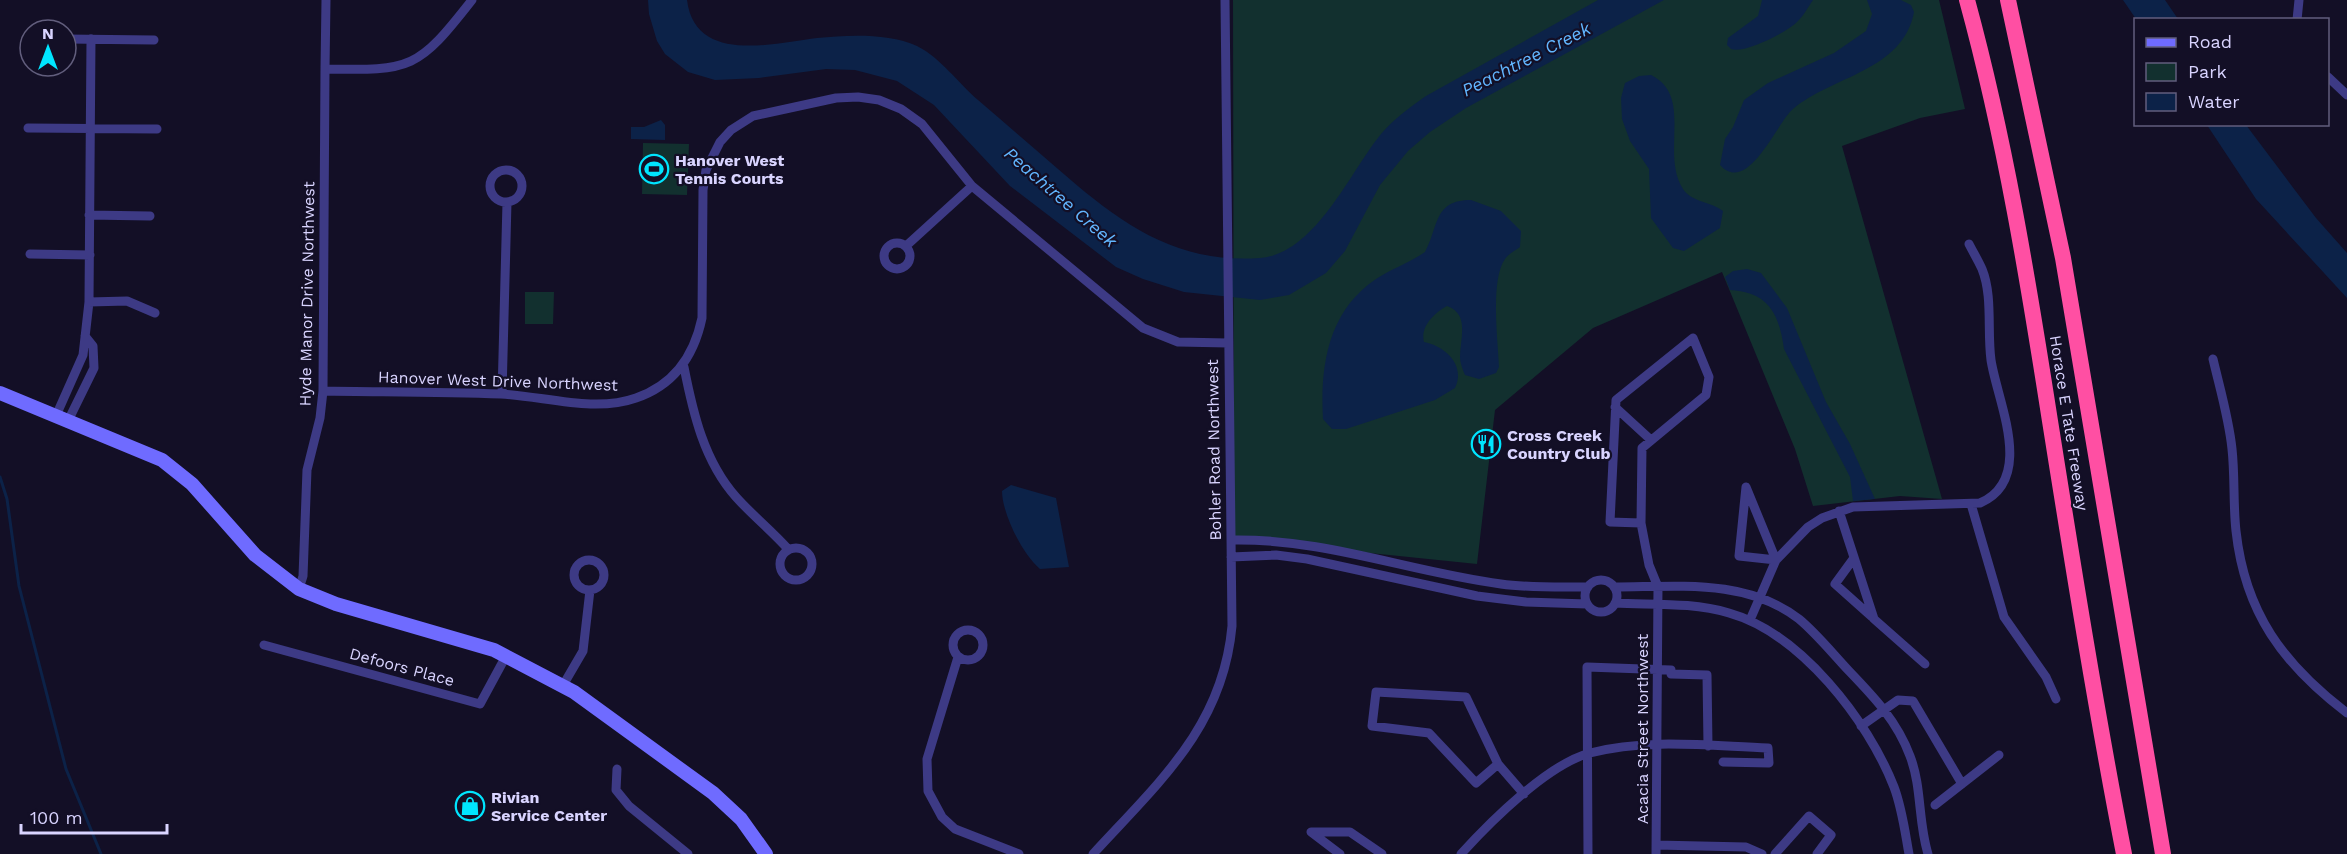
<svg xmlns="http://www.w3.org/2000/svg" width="2347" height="854" viewBox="0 0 2347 854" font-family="'Work Sans',sans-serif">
<rect width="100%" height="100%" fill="#130f26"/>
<path fill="#12302f" d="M1233,0H1939L1965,109L1920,118L1842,146L1942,499L1900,496L1813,506L1795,449L1722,272L1593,328L1495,410L1477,564L1234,539Z
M643,143L689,144L687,195L642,194Z
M525,292H554L553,324H525Z"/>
<path fill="#0c2248" d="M648,0H687C695,65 775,43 817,38C849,35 888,33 917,46C941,58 958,83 978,100C1005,123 1031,146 1058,169C1119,222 1174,264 1260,258C1315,254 1350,172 1381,134C1394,119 1410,107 1426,96L1598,0H1664L1466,108L1430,132L1408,151L1380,185L1345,251L1326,273L1289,295L1260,300L1184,292L1143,279L1116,267L1010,186L934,105L897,81L855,70L826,69L759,78L715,80L688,72L665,54L657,41L649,14Z
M1762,0H1813C1808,7 1803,17 1796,23C1785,33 1744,54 1731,49L1727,45L1728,38L1758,16Z
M1867,0H1901L1911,5L1914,12C1903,71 1832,76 1793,109C1777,122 1748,196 1720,165L1725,139L1733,127L1744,100L1768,83L1834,53L1866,31L1872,14Z
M2123,0H2165L2178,19H2136Z
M1651,75C1694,96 1660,153 1683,189C1691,202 1712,202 1723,211L1720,228L1684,251L1673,248L1651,218L1649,169L1630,141L1622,119L1621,98L1625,83L1639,76Z
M661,120L665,125V140L631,139V127H644Z
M2207,125H2246L2316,218L2347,253V298L2256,199Z
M1471,200L1501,211L1521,231L1520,247C1516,250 1508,254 1505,259C1490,280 1498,341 1499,367L1496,373L1479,379L1465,375C1463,370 1460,363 1460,357C1460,339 1470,314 1447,306C1434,313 1420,327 1424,342C1445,346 1466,365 1455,388L1435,400L1346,429H1332L1323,419C1320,366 1328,311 1376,279C1391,269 1409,263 1425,252C1439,227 1433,200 1471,200Z
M1747,269L1761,273L1787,308L1826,402L1850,444L1875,499L1853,501L1850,477L1784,349C1779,313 1768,292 1730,290L1725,277L1733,271Z
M1011,485L1056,498L1069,567L1040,569C1022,554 1002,513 1002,491Z"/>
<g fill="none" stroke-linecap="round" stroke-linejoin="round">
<path stroke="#0c2248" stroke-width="3" d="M0,477L7,499L19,586L66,769L101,854"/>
<path stroke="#3d3a85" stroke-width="9" d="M326,0L325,69C412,71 418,69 472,0
M2297,20L2299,0
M66,39L154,40
M2328,77L2347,95
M28,128L157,129
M490 186a16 16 0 1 1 32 0a16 16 0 1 1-32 0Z
M89,215L150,216
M884 256a13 13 0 1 1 26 0a13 13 0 1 1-26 0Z
M906,246L972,186
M30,254L90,255
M89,302L127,301L155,313
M1693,338L1709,377L1706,395L1642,448L1641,523L1610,522L1616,400Z
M2213,359C2220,389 2229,419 2232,449C2235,476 2233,504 2236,531C2245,613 2283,664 2347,713
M684,367C693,413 704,461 736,497C752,515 772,531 788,549
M323,391C382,392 441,392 501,394C544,396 594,413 636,398C674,385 694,356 702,318L703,190L706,170L720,142L731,130L753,116L836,98L858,97L879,100L901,109L922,124L972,186L1143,328L1178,342L1228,343
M502,394L507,202
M1615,407L1651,440
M55,418L83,355L89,302L91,39
M67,423L94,368L93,346L85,336
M1746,487L1776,560L1739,556Z
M1971,504L2004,617L2046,677L2056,699
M1839,511L1874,619L1925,664
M1641,523L1649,565L1658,587L1656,854
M1231,540C1324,538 1410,572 1501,584C1529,588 1559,587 1588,587
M780 564a16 16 0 1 1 32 0a16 16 0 1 1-32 0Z
M1231,557L1276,555L1307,559L1477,596L1526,602L1587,604
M1854,558L1835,584L1872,617
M574 575a15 15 0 1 1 30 0a15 15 0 1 1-30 0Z
M1585 596a16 16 0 1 1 32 0a16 16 0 1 1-32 0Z
M1614,587C1677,587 1746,578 1799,619C1817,634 1833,654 1849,671C1874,697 1897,721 1910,756C1922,787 1918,822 1928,854
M299,589L303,576L307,470L320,418L323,391L325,69
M1615,603C1653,605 1692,602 1729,613C1800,633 1868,720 1894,787C1902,808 1905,832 1909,854
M1750,620L1776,560L1808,527L1822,518L1853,507L1980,503C2036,479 1997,401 1991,360C1987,331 1993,296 1982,269C1978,260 1973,252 1969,244
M953 645a15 15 0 1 1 30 0a15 15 0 1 1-30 0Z
M264,645L480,704L506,656
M958,657L927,759L928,791L942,817L955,829L1019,854
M562,687L583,651L590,590
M1861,726L1898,700L1913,701L1962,784
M1498,764L1476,783L1429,733L1372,726L1376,692L1466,697L1498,764L1524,794
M617,769L616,790L629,806L688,854
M1935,805L1999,755
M1656,845L1746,847L1762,854
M1093,854C1158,783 1223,727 1232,626L1225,0
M1340,854L1311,832H1350L1382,854
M1461,854C1490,822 1548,764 1590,753C1647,738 1710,746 1768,748L1769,763L1723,762
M1588,854L1587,667L1671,670V674L1707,675L1708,746
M1775,854L1809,816L1831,835L1817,854"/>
<path stroke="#6f6bff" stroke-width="14" d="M0,393L162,460L192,484L255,555L299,589L336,604L494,650L574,692L713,793L741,819L766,854"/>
<path stroke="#ff4fa3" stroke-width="16" d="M1967,0C2005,139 2028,280 2050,421C2073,566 2096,710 2124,854
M2008,0L2063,258L2163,854"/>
</g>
<defs>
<g id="stadium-ring" transform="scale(1.5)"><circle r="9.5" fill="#130f26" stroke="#00e5ff" stroke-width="1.5"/><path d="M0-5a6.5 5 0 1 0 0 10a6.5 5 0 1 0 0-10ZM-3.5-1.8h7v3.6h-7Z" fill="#00e5ff"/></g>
<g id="restaurant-ring" transform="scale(1.5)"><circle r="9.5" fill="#130f26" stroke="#00e5ff" stroke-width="1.5"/><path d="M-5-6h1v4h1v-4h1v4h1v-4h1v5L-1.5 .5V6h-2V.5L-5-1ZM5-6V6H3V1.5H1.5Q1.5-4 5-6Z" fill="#00e5ff"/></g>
<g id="shop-ring" transform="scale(1.5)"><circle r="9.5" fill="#130f26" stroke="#00e5ff" stroke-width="1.5"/><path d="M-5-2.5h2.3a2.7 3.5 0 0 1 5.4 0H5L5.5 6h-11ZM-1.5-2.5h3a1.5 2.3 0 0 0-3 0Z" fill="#00e5ff"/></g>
</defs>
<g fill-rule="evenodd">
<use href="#stadium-ring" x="654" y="169"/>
<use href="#restaurant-ring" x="1486" y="444"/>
<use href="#shop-ring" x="470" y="806"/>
</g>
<g text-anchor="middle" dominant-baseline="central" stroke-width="4.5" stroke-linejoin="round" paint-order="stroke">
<g font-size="16" font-weight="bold" fill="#d9d4ff" stroke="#130f26" text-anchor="start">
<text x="675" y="160">Hanover West<tspan x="675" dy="18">Tennis Courts</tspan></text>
<text x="1507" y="435">Cross Creek<tspan x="1507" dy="18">Country Club</tspan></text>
<text x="491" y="797">Rivian<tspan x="491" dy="18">Service Center</tspan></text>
</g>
<g font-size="16" fill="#d9d4ff" stroke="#130f26">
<text transform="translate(307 294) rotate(-89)">Hyde Manor Drive Northwest</text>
<text transform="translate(498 381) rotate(2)">Hanover West Drive Northwest</text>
<text transform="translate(2069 423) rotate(81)">Horace E Tate Freeway</text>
<text transform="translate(1214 450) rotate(-91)">Bohler Road Northwest</text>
<text transform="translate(402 667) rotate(15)">Defoors Place</text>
<text transform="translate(1642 729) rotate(-90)">Acacia Street Northwest</text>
</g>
<g font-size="18" font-style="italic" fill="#62b6ff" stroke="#130f26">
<text transform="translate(1526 59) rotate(-27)">Peachtree Creek</text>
<text transform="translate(1061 197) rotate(41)">Peachtree Creek</text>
</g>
</g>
<rect x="2134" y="18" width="195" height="108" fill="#130f26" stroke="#625e7d" stroke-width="1.5"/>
<rect x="2146" y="38" width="30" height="9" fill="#6f6bff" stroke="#625e7d" stroke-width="1.5"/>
<text x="2188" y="48" font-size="18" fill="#d9d4ff">Road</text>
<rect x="2146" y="63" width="30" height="18" fill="#12302f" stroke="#625e7d" stroke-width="1.5"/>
<text x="2188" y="78" font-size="18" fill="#d9d4ff">Park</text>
<rect x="2146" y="93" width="30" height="18" fill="#0c2248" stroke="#625e7d" stroke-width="1.5"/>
<text x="2188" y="108" font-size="18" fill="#d9d4ff">Water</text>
<g transform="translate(48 48)"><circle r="28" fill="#130f26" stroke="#625e7d" stroke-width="1.5"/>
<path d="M0-4.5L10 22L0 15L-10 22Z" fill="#00e5ff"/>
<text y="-9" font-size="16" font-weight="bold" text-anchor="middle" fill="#d9d4ff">N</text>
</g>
<path d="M21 824v9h146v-9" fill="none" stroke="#d9d4ff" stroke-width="3"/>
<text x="30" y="824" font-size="18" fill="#d9d4ff" stroke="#130f26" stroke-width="4.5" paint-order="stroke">100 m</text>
</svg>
